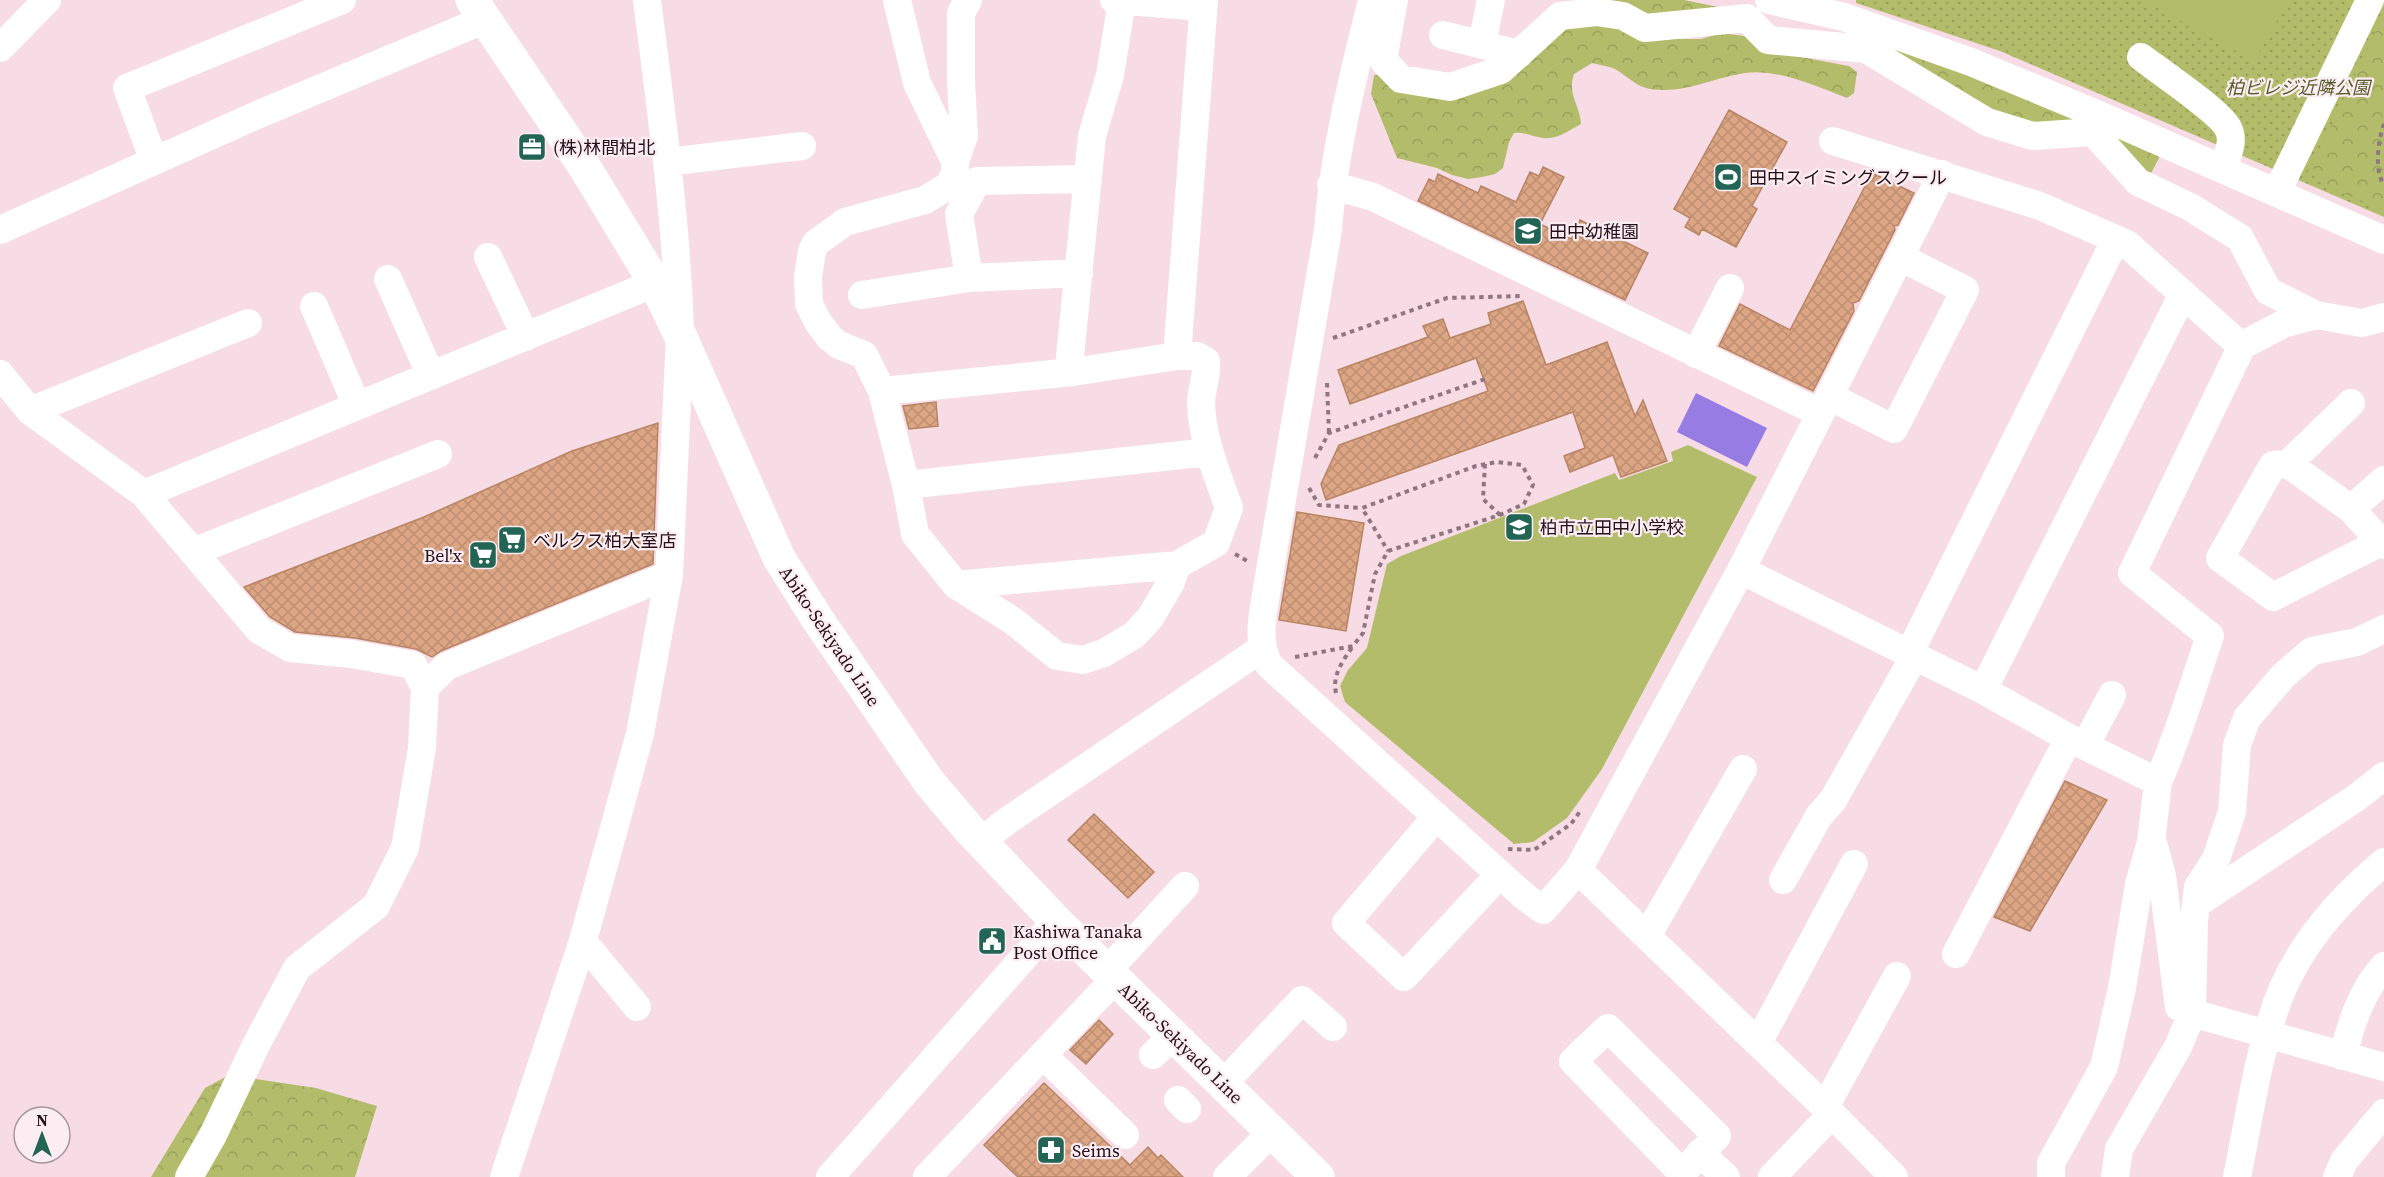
<svg xmlns="http://www.w3.org/2000/svg" width="2384" height="1177" viewBox="0 0 2384 1177" font-family="'Source Serif 4','Noto Sans JP',serif">
<defs>
<pattern id="grass-dots" width="8" height="8" patternUnits="userSpaceOnUse" patternTransform="scale(1.5)"><rect width="8" height="8" fill="#b3bc6a"/><path d="M2 2h.1M6 6h.1" fill="none" stroke="#9aa15b" stroke-width="1.8" stroke-linecap="round"/></pattern>
<pattern id="forest-crowns" width="20" height="18" patternUnits="userSpaceOnUse" patternTransform="scale(1.5)"><rect width="20" height="18" fill="#b3bc6a"/><path d="M2 6a3 3 0 1 1 6 0M12 15a3 3 0 1 1 6 0" fill="none" stroke="#9aa15b"/></pattern>
<pattern id="building-cross-hatch" width="8" height="8" patternUnits="userSpaceOnUse" patternTransform="scale(1.5)"><rect width="8" height="8" fill="#dca684"/><path d="M0 0l8 8M0 8l8-8" fill="none" stroke="#bd8e71"/></pattern>
</defs>
<rect width="100%" height="100%" fill="#f7dce6"/>
<path fill="url(#grass-dots)" d="M1856,0H2384V217L2000,51L1856,3Z"/>
<path fill="url(#forest-crowns)" d="M1603,0H1684L1738,11L1646,22Z
M2384,13V211L2323,184L2312,166Z
M1606,25L1673,39H1701L1722,33L1744,36L1758,49L1849,66L1857,72L1854,93L1847,98C1818,87 1777,68 1745,73C1712,78 1685,94 1650,89C1637,87 1626,75 1615,69C1608,66 1599,65 1592,63L1574,74C1567,96 1580,104 1581,124C1569,130 1557,140 1543,138C1533,137 1525,132 1514,133L1509,142L1503,168L1495,174L1482,177L1468,179L1452,175L1437,168L1397,158L1371,94L1374,75L1387,76L1400,84L1534,54C1550,48 1547,41 1558,32C1569,23 1593,26 1606,25Z
M1882,45L1915,54L2083,122L2079,130L1990,120Z
M2114,135L2160,156L2147,181Z
M229,1075L316,1088L377,1106L355,1177H151L205,1088Z"/>
<path fill="#b3bc6a" d="M2143,0H2289L2254,61Z
M1688,445L1757,477L1602,769L1567,818L1533,842L1514,844L1345,702L1340,686L1348,670L1367,648L1387,564L1401,556L1615,473L1619,480L1673,461L1671,452Z"/>
<path fill="#977ce3" d="M1696,393L1767,428L1747,467L1677,432Z"/>
<path fill="url(#building-cross-hatch)" stroke="#b88463" stroke-width="1.5" d="M1729,110L1787,142L1752,206L1757,209L1736,247L1702,229L1699,235L1685,227L1690,218L1674,209Z
M1543,167L1564,177L1540,224L1571,239L1580,220L1648,253L1625,300L1418,201L1429,179L1435,182L1438,174L1478,193L1481,186L1516,202L1530,172L1539,176Z
M1872,173L1914,193L1898,225L1894,226L1895,230L1859,301L1853,303L1854,311L1813,391L1719,346L1740,304L1790,330Z
M1523,301L1546,365L1607,342L1635,416L1643,400L1667,461L1621,477L1613,455L1570,472L1564,456L1585,448L1573,412L1326,500L1321,484L1339,445L1488,391L1476,358L1350,404L1338,370L1428,337L1423,326L1443,319L1450,338L1491,324L1488,313Z
M936,402L938,426L909,429L903,406Z
M658,423L653,564L441,651L432,657L416,649L355,638L295,632L270,617L244,587L424,517L572,451Z
M1297,512L1364,523L1346,631L1279,620Z
M2065,781L2107,800L2030,931L1994,917Z
M1094,814L1154,872L1128,898L1068,840Z
M1099,1020L1113,1034L1086,1064L1070,1050Z
M1044,1083L1130,1165L1148,1147L1158,1158L1161,1155L1183,1177H1018L984,1145Z"/>
<g fill="none" stroke-linecap="round" stroke-linejoin="round">
<path stroke="#8f7781" stroke-width="4" stroke-dasharray="4.5 4.5" stroke-linecap="butt" d="M2384,124C2378,140 2374,171 2384,185
M1333,338L1447,298L1522,296
M1327,383L1329,433
M1315,458L1329,433L1488,378
M1485,464L1483,499L1500,515
M1309,488L1319,505L1362,508
M1235,554L1249,562
M1295,657L1353,646L1363,633L1375,574L1388,551L1500,515L1524,504L1533,485L1522,465L1497,462L1476,466L1362,508L1388,551
M1336,693C1332,674 1343,661 1353,646
M1508,849L1534,850L1571,824L1581,810"/>
<path stroke="#fff" stroke-width="28" d="M897,0L917,83L955,161
M1114,0L1203,7
M1372,0C1353,76 1334,152 1328,230L1268,582C1264,611 1255,637 1269,665L1524,896L1543,910L1578,870L1741,570L1942,174
M1394,0L1383,60L1401,79L1450,87L1501,70L1560,16L1596,12L1623,16L1645,28L1747,18L1768,40L1866,49L1987,122L2033,136L2093,132L2138,182L2190,207L2240,238L2268,291L2316,315
M1769,0L1844,17L1971,62L2099,115L2384,240
M1443,35L1519,54
M1482,44L1491,0
M0,48L47,0
M2141,57C2158,70 2220,112 2228,128C2235,141 2227,156 2223,169
M1833,141L2040,206L2127,244L2241,346
M154,161L127,88L342,0
M667,162L802,146
M1331,185L1373,197L1820,413
M2277,192L2370,0
M0,230L257,115L486,19
M488,257L526,337
M969,278L959,214L977,181L1088,179
M388,279L431,376
M862,295L969,278L1079,273
M314,306L357,406
M1696,354L1730,288
M1177,356L1204,0
M1073,372L1070,357L1092,136L1110,75L1122,1
M0,374L30,411L144,494L259,630L290,648L352,654L413,665L425,687L422,748L405,848L376,906L297,968L256,1045L213,1135L189,1177
M882,391L864,355L839,345L830,338L818,322L809,304L808,277L812,251L816,243L845,222L925,200L948,186L955,174V161L964,136L961,82V13L968,0
M1829,396L1894,429L1965,290L1900,257
M30,411L248,323
M2288,464L2351,403
M906,485L1209,452
M144,494L655,283
M2351,509L2384,480
M2384,539L2381,542L2273,597L2220,558L2273,465L2288,464L2351,509L2381,542L2384,545
M193,552L438,454
M1741,570L1983,690L2069,738L2158,782L2151,842L2139,884L2122,988L2104,1067L2051,1163V1177
M956,585L1177,565L1216,543L1229,508C1217,474 1202,439 1201,403C1201,388 1208,376 1206,361L1197,356H1177L1073,372L882,391L906,485L915,534L956,585L1013,621L1057,656L1083,660L1104,653L1134,635L1150,618L1170,584L1177,565
M1909,654L2116,239
M425,687L447,666L669,575
M1983,690L2183,294
M2085,746L2112,695
M2158,782C2179,735 2193,685 2210,636L2132,573L2239,352L2241,346L2283,324L2316,315L2362,323L2384,317
M1436,817L1346,923L1404,977L1500,874
M2152,839L2162,876L2179,1007L2192,1013L2384,1067
M980,842L1007,821L1261,649
M1578,870L1825,1107L1894,1177
M1783,880L1819,816L1833,800L1914,657
M2196,904L2356,798L2384,776
M1647,936L1743,769
M582,944L590,950L637,1007
M1956,954L2069,738
M1107,971L1185,886
M1608,1028L1717,1136L1682,1173L1573,1061Z
M1758,1043L1854,864
M1043,1055L1125,1135
M1153,1055L1173,1035
M2343,1056C2351,1024 2361,991 2384,966
M1223,1084L1302,1000L1333,1027
M1178,1100L1187,1109
M1825,1107L1897,976
M1700,1153L1726,1177
M504,1177L582,944L640,734L669,575L680,335C677,223 661,111 647,0
M830,1177L1056,921
M927,1177L1115,979
M1227,1177L1272,1132
M1772,1177L1832,1114
M2115,1177L2119,1149L2179,1045L2192,1013L2194,921L2198,887L2216,859L2232,812L2237,745L2247,718L2284,675L2312,651L2357,642L2384,629
M2237,1177C2250,1115 2258,1049 2282,990C2304,939 2342,897 2384,862
M2337,1177L2344,1161L2384,1113"/>
<path stroke="#fff" stroke-width="33" d="M472,0L584,166L655,283L680,335L779,558L818,620L929,782L968,828L1056,921L1318,1177"/>
</g>
<defs>
<g id="office-square" transform="scale(1.5)"><rect x="-9" y="-9" width="18" height="18" rx="4" fill="#236555" stroke="#fbedf2"/><path d="M-6-3h4V-5.5h4V-3h4V5H-6ZM-1-4.5V-3h2v-1.5ZM-6 0V1H6V0Z" fill="#fff"/></g>
<g id="stadium-square" transform="scale(1.5)"><rect x="-9" y="-9" width="18" height="18" rx="4" fill="#236555" stroke="#fbedf2"/><path d="M0-5a6.5 5 0 1 0 0 10a6.5 5 0 1 0 0-10ZM-3.5-1.8h7v3.6h-7Z" fill="#fff"/></g>
<g id="school-square" transform="scale(1.5)"><rect x="-9" y="-9" width="18" height="18" rx="4" fill="#236555" stroke="#fbedf2"/><path d="M0-5L7-2L0 1L-7-2ZM-4 1L0 2.5L4 1V4Q0 6-4 4Z" fill="#fff"/></g>
<g id="supermarket-square" transform="scale(1.5)"><rect x="-9" y="-9" width="18" height="18" rx="4" fill="#236555" stroke="#fbedf2"/><path d="M-6-5.5h2.5l.6 2H6L4.5 2H-2.5L-4.4-4H-6ZM-1.5 3.2a1.3 1.3 0 1 0 .1 0ZM3 3.2a1.3 1.3 0 1 0 .1 0Z" fill="#fff"/></g>
<g id="civic-square" transform="scale(1.5)"><rect x="-9" y="-9" width="18" height="18" rx="4" fill="#236555" stroke="#fbedf2"/><path d="M-.6-6.5H3V-4.5H.6V-3L4-1V1h2V6H-6V1h2V-1L-.6-3ZM-1.2 2.5V6h2.4V2.5Z" fill="#fff"/></g>
<g id="pharmacy-square" transform="scale(1.5)"><rect x="-9" y="-9" width="18" height="18" rx="4" fill="#236555" stroke="#fbedf2"/><path d="M-2-6h4v4h4v4h-4v4h-4v-4h-4v-4h4Z" fill="#fff"/></g>
</defs>
<g fill-rule="evenodd">
<use href="#office-square" x="532" y="147"/>
<use href="#stadium-square" x="1728" y="177"/>
<use href="#school-square" x="1528" y="231"/>
<use href="#school-square" x="1519" y="527"/>
<use href="#supermarket-square" x="512" y="540"/>
<use href="#supermarket-square" x="483" y="555"/>
<use href="#civic-square" x="992" y="941"/>
<use href="#pharmacy-square" x="1051" y="1150"/>
</g>
<g text-anchor="middle" dominant-baseline="central" stroke-width="4.5" stroke-linejoin="round" paint-order="stroke">
<g font-size="18" font-style="italic" fill="#575c2a" stroke="#fbedf2">
<text x="2298" y="87">柏ビレジ近隣公園</text>
</g>
<g font-size="18" fill="#26101a" stroke="#fbedf2" text-anchor="start">
<text x="553" y="147">(株)林間柏北</text>
<text x="1749" y="177">田中スイミングスクール</text>
<text x="1549" y="231">田中幼稚園</text>
<text x="1540" y="527">柏市立田中小学校</text>
<text x="533" y="540">ベルクス柏大室店</text>
<text x="462" y="555" text-anchor="end">Bel'x</text>
<text x="1013" y="931">Kashiwa Tanaka<tspan x="1013" dy="21">Post Office</tspan></text>
<text x="1072" y="1150">Seims</text>
</g>
<g font-size="18" fill="#26101a" stroke="#fbedf2">
<text transform="translate(830 636) rotate(56)">Abiko-Sekiyado Line</text>
<text transform="translate(1181 1043) rotate(44)">Abiko-Sekiyado Line</text>
</g>
</g>
<g transform="translate(42 1135)"><circle r="28" fill="#fbedf2" stroke="#a6959c" stroke-width="1.5"/>
<path d="M0-4.5L10 22L0 15L-10 22Z" fill="#236555"/>
<text y="-9" font-size="16" font-weight="bold" text-anchor="middle" fill="#26101a">N</text>
</g>
</svg>
